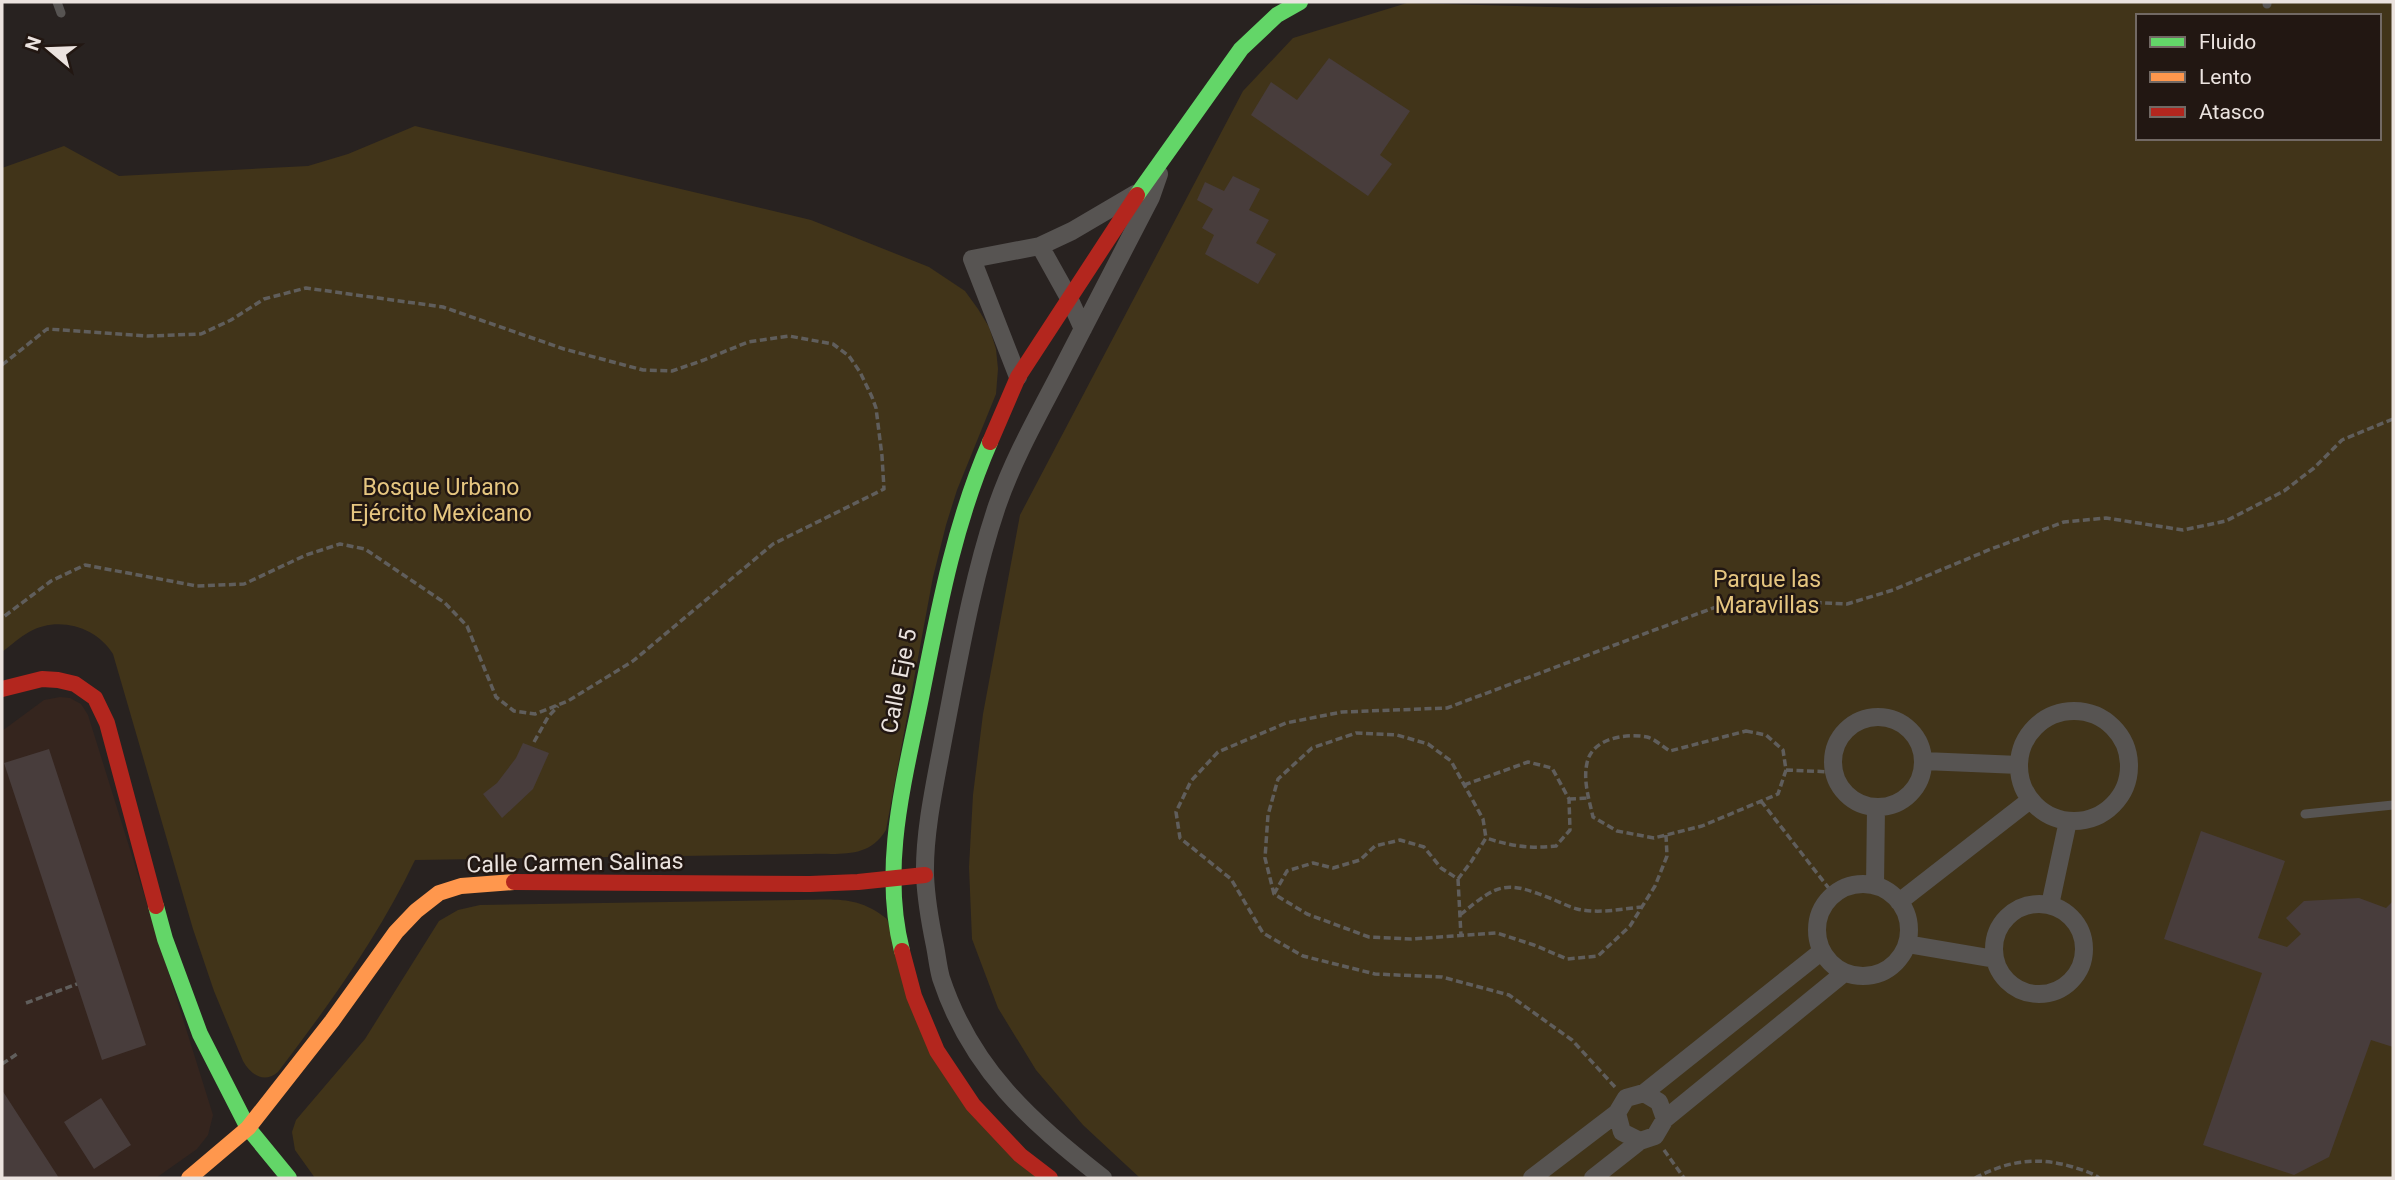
<svg xmlns="http://www.w3.org/2000/svg" width="2395" height="1180" viewBox="0 0 2395 1180" font-family="Roboto,sans-serif">
<rect width="100%" height="100%" fill="#282220"/>
<path fill="#35251e" d="M60,697L70,698L81,704L88,715L213,1115L208,1135L197,1149L156,1178H2V731L44,700Z"/>
<path fill="#413419" fill-rule="evenodd" d="M2036,2H2393V1178H1140L1083,1125L1036,1070L998,1008L972,939L969,867L973,795L983,714L1020,515L1243,91L1293,38L1407,3L1587,8ZM2138,16H2379V138H2138Z
M415,126L811,220L929,267L965,291L978,309L989,327L996,349L998,369L996,394L957,490L946,525L933,577L886,830C868,859 841,853 811,854L415,860C378,937 329,1005 278,1072C264,1084 251,1075 243,1061L214,991L193,929L113,654C97,627 58,615 29,632C20,637 11,645 2,652V168L64,146L119,176L308,166L348,154Z
M798,900C834,900 857,895 887,919L936,1056L1048,1178H315L295,1150L292,1132L296,1120L365,1039L439,921L458,910L480,905Z"/>
<path fill="#483d3c" d="M1329,58L1410,111L1380,155L1392,164L1368,196L1251,115L1271,82L1297,100Z
M1233,176L1260,189L1249,210L1269,220L1256,243L1276,254L1258,284L1205,254L1214,235L1202,228L1213,209L1197,200L1205,182L1224,191Z
M523,743L549,753L533,789L502,818L483,794L497,783L516,758Z
M49,749L146,1045L102,1060L4,763Z
M2201,831L2285,861L2258,938L2287,947L2301,934L2286,918L2304,901L2359,898L2386,908L2393,901V1047L2371,1040L2329,1157L2294,1175L2203,1145L2262,973L2164,939Z
M2,1090L59,1178H5L2,1174Z
M101,1098L131,1145L94,1169L64,1122Z"/>
<g fill="none" stroke-linecap="round" stroke-linejoin="round">
<path stroke="#605e5c" stroke-width="3.5" stroke-dasharray="7 3.5" stroke-linecap="butt" d="M2,365L47,329L148,336L201,334L231,320L264,299L306,288L443,307L564,349L643,370L672,371L704,360L748,342L789,336L833,344L849,356L860,372L872,397L876,408L882,456L884,489L773,544L633,661L568,701L535,714L514,711L496,697L467,626L445,603L365,549L340,544L306,555L244,584L197,586L85,565L51,581L2,618
M1746,731L1766,735L1783,750L1786,770L1778,794L1702,826L1654,838L1617,831L1593,817C1589,799 1583,781 1587,763C1592,738 1626,733 1647,737C1655,739 1663,747 1670,751Z
M534,742L548,717L558,706
M1786,770L1833,772
M1464,785L1528,762L1552,768L1569,799L1570,830L1556,846C1531,849 1510,846 1486,838
M1569,799L1588,798
M1761,801L1834,895
M1458,879L1461,936
M1274,894L1287,871L1313,863L1333,868L1360,860L1375,846L1400,840L1424,847L1441,868L1458,879L1471,862L1486,838L1483,819L1451,761L1428,744L1397,735L1356,733L1312,748L1278,779L1268,815L1265,858L1274,894L1307,914L1369,937L1411,939L1497,933L1534,945L1567,959L1598,956L1630,926L1655,886L1667,856L1666,835
M1460,915C1499,883 1505,880 1552,899C1560,902 1569,907 1577,909C1599,914 1620,909 1642,907
M26,1003L77,984
M2,1064L17,1054
M1615,1087L1572,1040L1509,995L1442,977L1375,974L1303,956L1263,933L1231,879L1180,838L1176,812L1191,781L1218,752L1286,723L1342,712L1447,708L1729,602L1788,601L1847,604L1893,590L1991,549L2064,522L2106,518L2183,530L2226,521L2284,491L2314,468L2342,440L2393,419
M1664,1150L1684,1178
M1975,1178C2008,1161 2036,1156 2073,1167C2082,1170 2091,1172 2099,1178"/>
<path stroke="#575452" stroke-width="9" d="M57,2L61,13
M2267,2V4
M2305,814L2393,805"/>
<path stroke="#575452" stroke-width="18" d="M1040,246L1069,298L1083,329
M1018,377L972,259L1040,246L1072,231L1135,194
M2019 766a55 55 0 1 1 110 0a55 55 0 1 1-110 0Z
M1833 762a45 45 0 1 1 90 0a45 45 0 1 1-90 0Z
M1924,761L2019,765
M1817 930a46 46 0 1 1 92 0a46 46 0 1 1-92 0Z
M1875,886L1876,808
M1899,902L2030,800
M1994 949a45 45 0 1 1 90 0a45 45 0 1 1-90 0Z
M2050,905L2068,821
M1907,944L1995,959
M1644,1093L1659,1102L1665,1119
M1617,1113L1622,1132L1640,1141
M1103,1178C1030,1121 971,1069 941,978C938,967 937,956 935,946C930,922 926,899 925,875C924,830 936,779 944,735C959,658 972,580 997,506C1013,460 1036,419 1058,377C1089,317 1120,257 1151,197L1159,174
M1532,1178L1617,1113L1626,1098L1644,1093L1822,951
M1593,1178L1640,1141L1655,1136L1665,1119L1844,973"/>
<path stroke="#63d668" stroke-width="16" d="M1137,195L1241,49L1277,15L1300,2
M156,906L165,939L200,1034L248,1128L289,1178
M902,951C880,865 905,778 922,693C939,607 955,522 990,442"/>
<path stroke="#ff974d" stroke-width="16" d="M189,1178L248,1128L332,1021L396,932L416,911L439,893L461,886L514,882"/>
<path stroke="#b3261e" stroke-width="16" d="M990,442L1018,377L1137,195
M2,689L42,679L58,680L75,684L95,698L107,723L156,906
M514,882L810,884L858,882L925,875
M902,951L914,996L937,1051L973,1105L1020,1155L1050,1178"/>
</g>
<g text-anchor="middle" dominant-baseline="central" stroke-width="5" stroke-linejoin="round" paint-order="stroke">
<g font-size="23" fill="#e6c680" stroke="#221712">
<text x="441" y="487">Bosque Urbano<tspan x="441" dy="26">Ejército Mexicano</tspan></text>
<text x="1767" y="579">Parque las<tspan x="1767" dy="26">Maravillas</tspan></text>
</g>
<g font-size="23" fill="#ebe3df" stroke="#221712">
<text transform="translate(899 681) rotate(-79)">Calle Eje 5</text>
<text transform="translate(575 863) rotate(-1)">Calle Carmen Salinas</text>
</g>
</g>
<rect width="2395" height="1180" fill="none" stroke="#ebe3df" stroke-width="7"/>
<rect x="2136" y="14" width="245" height="126" fill="#221712" stroke="#726964" stroke-width="2"/>
<rect x="2150" y="37" width="35" height="10" fill="#63d668" stroke="#726964" stroke-width="2"/>
<text x="2199" y="49" font-size="21" fill="#ebe3df">Fluido</text>
<rect x="2150" y="72" width="35" height="10" fill="#ff974d" stroke="#726964" stroke-width="2"/>
<text x="2199" y="84" font-size="21" fill="#ebe3df">Lento</text>
<rect x="2150" y="107" width="35" height="10" fill="#b3261e" stroke="#726964" stroke-width="2"/>
<text x="2199" y="119" font-size="21" fill="#ebe3df">Atasco</text>
<g transform="translate(49 49) rotate(289)" stroke="#221712" stroke-width="5" paint-order="stroke">
<path d="M0-5L12 26L0 18L-12 26Z" fill="#ebe3df"/>
<text y="-10" font-size="19" font-weight="bold" text-anchor="middle" fill="#ebe3df">N</text>
</g>
</svg>
